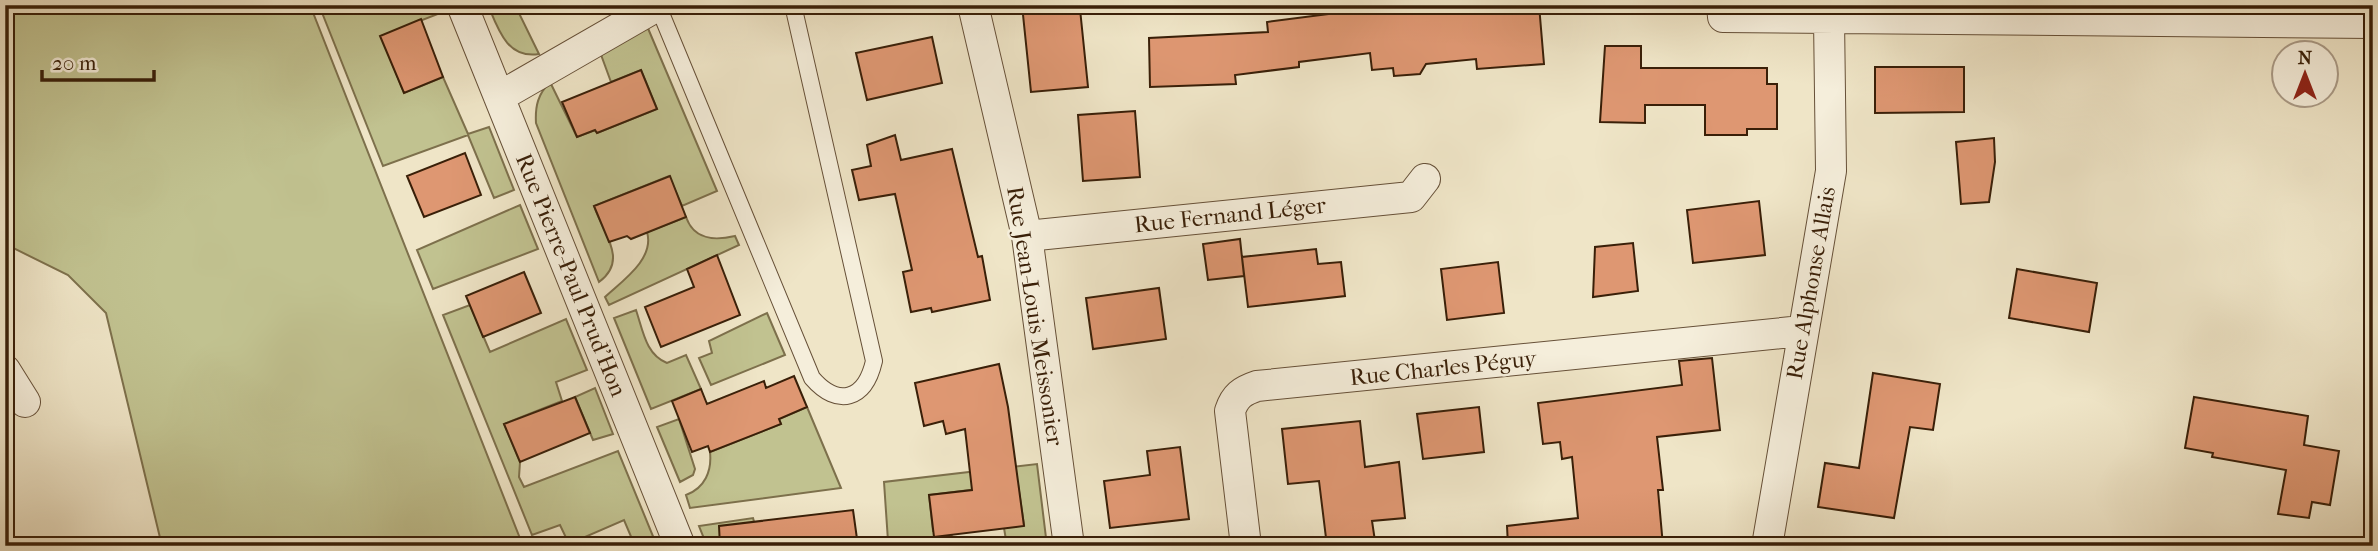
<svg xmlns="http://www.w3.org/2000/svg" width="2378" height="551" viewBox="0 0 2378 551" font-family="'IM FELL French Canon',serif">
<rect width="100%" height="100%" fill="#efe5c7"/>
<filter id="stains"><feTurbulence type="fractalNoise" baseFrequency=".00286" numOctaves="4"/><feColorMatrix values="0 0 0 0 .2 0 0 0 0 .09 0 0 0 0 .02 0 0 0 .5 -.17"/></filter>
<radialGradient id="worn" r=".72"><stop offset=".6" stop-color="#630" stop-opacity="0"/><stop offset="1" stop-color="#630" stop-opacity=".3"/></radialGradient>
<path fill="#c1c290" stroke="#7d704c" stroke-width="2" d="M5,5H310L523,546H162L106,313L68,275L5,244Z
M319,5H440L443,12L381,36L404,93L443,77L468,134L489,127L514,190L494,198L468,135L383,166Z
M488,5H515L539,54C507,59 498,29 488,5Z
M647,26L717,191L682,206L669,176L594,206C603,233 629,260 599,282L536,123C535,106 538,94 550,82L577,137L595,130L597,133L657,109L641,70L611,82L600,52Z
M520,205L538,249L433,289L417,250Z
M686,217C694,240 714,241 735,236L739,245L609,305L605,297C622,281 655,259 647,232Z
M470,305L490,352L566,319L587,370L556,382L562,401L504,424L520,462L519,477L524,487L618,451L657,546H635L624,520L569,544L560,525L532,535L443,315Z
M636,310C643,331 646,355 667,363L686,355L701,389L651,409L614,318Z
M767,313L785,355L711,385L699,358L712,353L709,341Z
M595,388L613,434L593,440L575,397Z
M807,407L841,488L690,508L686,495C705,488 712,471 710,452L781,424L779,419Z
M679,419L695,469L693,475L680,482L657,427Z
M1037,464L1047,546H1007L1004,528L1024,525L1018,484L929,495L933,531L951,530L953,546H898L897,540L888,541L884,482Z
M753,518L761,546H707L699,526Z"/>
<path fill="#de9772" stroke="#391f08" stroke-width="2" d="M1022,5H1054L1055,11L1080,9L1088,87L1031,92Z
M1399,5H1539L1544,64L1477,69L1476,59L1426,64L1420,74L1394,76L1393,68L1372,70L1370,53L1299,62V67L1235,75L1236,84L1150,87L1149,38L1268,32L1267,22Z
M421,19L443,77L404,93L380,36Z
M932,37L942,83L867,100L856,53Z
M1605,46H1641V68H1767V84H1777V129H1747V135H1705V105H1645V123L1600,122Z
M1875,67H1964V112L1875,113Z
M641,70L657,109L597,133L595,130L577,137L562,102Z
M1135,111L1140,177L1083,181L1078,115Z
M895,135L901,160L952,149L978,257L982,256L990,300L932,312L931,308L911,312L903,272L912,270L895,194L859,200L852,170L871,166L867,145Z
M1994,138L1995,162L1989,202L1961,204L1956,142Z
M465,153L481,195L424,217L407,176Z
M670,176L686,217L631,239L627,236L609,242L594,206Z
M1759,201L1765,255L1693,263L1687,210Z
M1240,239L1244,276L1208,280L1203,244Z
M1633,243L1638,291L1593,297L1595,247Z
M1316,249L1318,264L1341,262L1345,296L1248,307L1242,257Z
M717,255L740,315L661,347L645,307L694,287L687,269Z
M1498,262L1504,313L1447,320L1441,269Z
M2017,269L2097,283L2089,332L2009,318Z
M524,272L541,313L483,337L466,296Z
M1159,288L1166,339L1093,349L1086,298Z
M1712,358L1720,430L1657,437L1663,490H1658L1663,546H1508L1507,526L1578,518L1572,457L1562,459L1560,442L1543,444L1538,403L1682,385L1679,361Z
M999,364L1008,407L1024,526L934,537L929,495L972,490L965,429L946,434L943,421L924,426L915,383Z
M1873,373L1940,384L1933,430L1910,427L1894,518L1818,507L1825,463L1859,468Z
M794,376L807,407L779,419L781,424L710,452L708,446L692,452L672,401L701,389L707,404L764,381L766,388Z
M575,397L590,433L520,462L504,424Z
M2194,397L2308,416L2304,445L2339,451L2330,505L2312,502L2309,518L2278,514L2286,470L2212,457L2213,453L2185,448Z
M1479,407L1484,452L1423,459L1417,414Z
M1360,421L1365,467L1399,462L1405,518L1372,521L1375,541L1357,543V546H1327L1319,481L1288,484L1282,429Z
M1180,447L1189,519L1110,528L1104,481L1150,475L1147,451Z
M853,510L858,546H720L719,526Z"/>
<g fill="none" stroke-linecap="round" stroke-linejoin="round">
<g stroke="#665038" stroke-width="18">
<path id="lane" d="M658,6L812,378C838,408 865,400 874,361L793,5"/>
</g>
<g stroke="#665038" stroke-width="32">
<path id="street" d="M462,5L680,546
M973,5L1027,236L1069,546
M1722,5L1723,17L2373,23
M499,97L659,5
M1027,236L1411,197L1425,179
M5,370L25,402
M1246,546L1230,411C1235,396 1242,391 1257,386L1802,331
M1767,546L1831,171L1829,18"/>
</g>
<use href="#lane" stroke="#f5eedb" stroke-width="16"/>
<use href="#street" stroke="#f5eedb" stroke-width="30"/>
</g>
<g text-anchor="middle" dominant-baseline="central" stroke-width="5" stroke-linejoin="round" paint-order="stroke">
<g font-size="23" fill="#391f08" stroke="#f5eedb">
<text transform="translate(1230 215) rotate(-6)">Rue Fernand Léger</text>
<text transform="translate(571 275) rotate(68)">Rue Pierre-Paul Prud'Hon</text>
<text transform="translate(1811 283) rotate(-80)">Rue Alphonse Allais</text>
<text transform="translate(1035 316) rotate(81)">Rue Jean-Louis Meissonier</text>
<text transform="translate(1443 368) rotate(-6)">Rue Charles Péguy</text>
</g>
</g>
<rect width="2378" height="551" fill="none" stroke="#efe5c7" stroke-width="28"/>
<rect x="7" y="7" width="2364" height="537" fill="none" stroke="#391f08" stroke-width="3.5"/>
<rect x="14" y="14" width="2350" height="523" fill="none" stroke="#391f08" stroke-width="2"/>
<g transform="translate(2305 74)"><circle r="33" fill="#f5eedb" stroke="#aa9b87" stroke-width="2"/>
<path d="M0-5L12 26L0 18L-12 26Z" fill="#8f2418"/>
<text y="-10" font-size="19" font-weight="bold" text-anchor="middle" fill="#391f08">N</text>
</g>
<path d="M42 70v10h112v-10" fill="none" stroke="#391f08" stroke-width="3.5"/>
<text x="52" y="70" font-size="21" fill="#391f08" stroke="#f5eedb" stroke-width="5" paint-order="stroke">20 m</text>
<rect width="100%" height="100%" filter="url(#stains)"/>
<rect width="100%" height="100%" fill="url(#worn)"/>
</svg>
